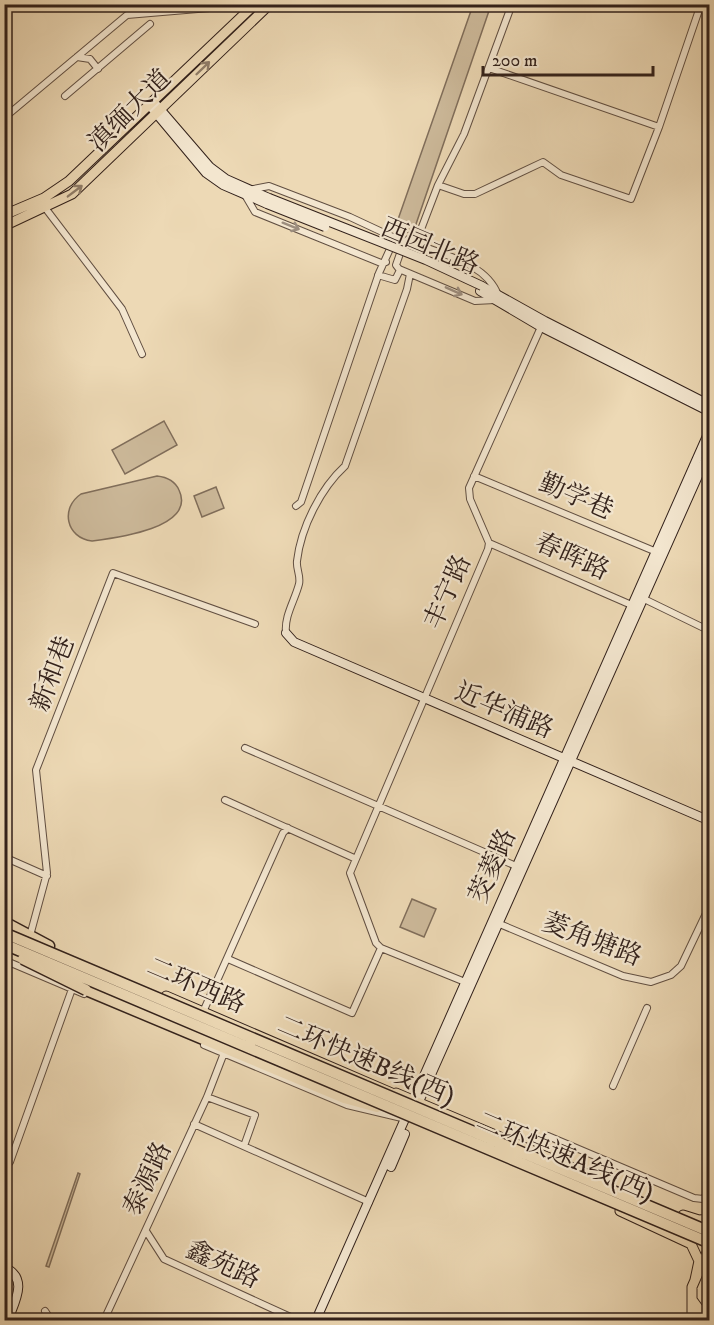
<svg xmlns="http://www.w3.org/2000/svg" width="714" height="1325" viewBox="0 0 714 1325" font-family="'IM FELL DW Pica','Noto Serif SC',serif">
<rect width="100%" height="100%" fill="#edd9b5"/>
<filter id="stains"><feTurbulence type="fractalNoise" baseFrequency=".00333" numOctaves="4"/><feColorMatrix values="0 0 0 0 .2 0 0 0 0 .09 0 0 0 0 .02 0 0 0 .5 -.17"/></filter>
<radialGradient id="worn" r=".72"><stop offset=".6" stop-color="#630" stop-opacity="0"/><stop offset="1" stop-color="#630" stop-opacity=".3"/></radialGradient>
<path fill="#cdba9b" stroke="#806e5b" stroke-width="1.5" d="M473,5H491L415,227L409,233L395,228Z
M164,421L177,445L125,474L112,450Z
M157,476C166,477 175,481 179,490C197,528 116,538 92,541C66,538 60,508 81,494Z
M216,487L224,508L202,517L194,496Z
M412,899L436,909L424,937L400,927Z
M78,1173L80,1174L49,1267L46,1266Z"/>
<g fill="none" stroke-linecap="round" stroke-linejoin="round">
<g stroke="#614f42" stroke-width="8">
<path id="street" d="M77,57L90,59L98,69
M489,68L659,127
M65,96L150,24
M4,118L127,15L233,6L248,11
M438,185L464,194H475L543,162L561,175L631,199L659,127L701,4
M248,190L269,186L350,217L395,238L379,273L301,502L296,506
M245,195L255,212L381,263L386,262
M4,200L12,212
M46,209L122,309L142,354
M420,232L438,185L464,134L512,4
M414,243C443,255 486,263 498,295
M417,244L420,232L404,242L396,265L399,269L475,301L495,300
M378,275L395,280L400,270
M474,476L659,553
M489,543L636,607
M640,597L710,631
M286,633C284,616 295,600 299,584C301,576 296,569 297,561C301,527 321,488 345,466L407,289L410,274
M245,748L516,866
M225,800L354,858
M4,857L47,876
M495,922L623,976L651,982L671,975L681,966L710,905
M31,932L47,873L36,770L113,573L255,624
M228,959L352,1013L381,948
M4,960L84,994
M465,982L381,948L376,943L350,873L488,549L489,543L470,499L469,488L541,327
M203,1012L283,833L288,828
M204,1045L347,1105L406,1119
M613,1086L647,1008
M207,1097L255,1115L244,1146
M194,1124L369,1202
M548,1136L694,1198L703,1199L710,1191
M4,1159L10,1162L72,989
M146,1231L164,1259L297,1320
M45,1311L51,1320
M104,1320L207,1097L224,1053"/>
</g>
<g stroke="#32211b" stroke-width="10">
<path id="secondary" d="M154,102L210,167L226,179L269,198
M150,106L206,173L223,185L267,204
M482,286L545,321L710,405
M480,291L541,327L710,412
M286,633L294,642L710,821
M417,1106L710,449
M391,1167L405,1134
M4,1267C29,1278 15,1301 8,1320
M316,1320L710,429"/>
</g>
<g stroke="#32211b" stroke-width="11">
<path id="primary" d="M4,215L44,198L69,181L255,4
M4,226L72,194L270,4
M166,996L401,1097
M396,1093L585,1173
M620,1211L691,1244L699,1261L695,1280
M683,1215L699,1220L710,1219
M693,1301L701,1312L710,1317
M692,1320V1287L710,1246"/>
</g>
<g stroke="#32211b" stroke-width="13">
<path id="highway" d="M4,922L49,946
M86,990L344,1098L377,1107"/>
</g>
<use href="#street" stroke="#f3e6cf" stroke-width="6"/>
<use href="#secondary" stroke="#f3e6cf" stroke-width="8"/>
<use href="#primary" stroke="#edd9b5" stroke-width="9"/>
<use href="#highway" stroke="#edd9b5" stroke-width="10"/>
<g stroke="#32211b" stroke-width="10" stroke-linecap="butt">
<path id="secondary-bridge" d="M269,198L426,260L482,286
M267,204L325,227"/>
</g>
<g stroke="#32211b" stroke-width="13" stroke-linecap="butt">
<path id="highway-bridge" d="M4,933L710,1232
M4,944L710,1243
M23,959L86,990"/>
</g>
<use href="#secondary-bridge" stroke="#f3e6cf" stroke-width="8"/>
<use href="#highway-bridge" stroke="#edd9b5" stroke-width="10"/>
</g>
<defs><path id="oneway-shaft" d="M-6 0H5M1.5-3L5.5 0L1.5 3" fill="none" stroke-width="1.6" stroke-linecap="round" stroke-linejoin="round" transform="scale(1.5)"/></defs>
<g stroke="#907d68">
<use href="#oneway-shaft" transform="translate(203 68) rotate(-44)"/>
<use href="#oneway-shaft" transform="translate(75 191) rotate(-37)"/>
</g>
<g stroke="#9c8d7e">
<use href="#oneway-shaft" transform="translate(291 226) rotate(22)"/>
<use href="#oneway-shaft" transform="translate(454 291) rotate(24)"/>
</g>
<g text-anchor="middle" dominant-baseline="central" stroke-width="4.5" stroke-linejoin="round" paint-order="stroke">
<g font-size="26" fill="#32211b" stroke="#f3e6cf">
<text transform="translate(130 111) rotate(-45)">滇缅大道</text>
<text transform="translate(430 247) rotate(23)">西园北路</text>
<text transform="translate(576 497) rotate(23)">勤学巷</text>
<text transform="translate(572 557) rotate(24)">春晖路</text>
<text transform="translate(448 592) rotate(-66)">丰宁路</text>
<text transform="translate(53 674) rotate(-69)">新和巷</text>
<text transform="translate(504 711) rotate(23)">近华浦路</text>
<text transform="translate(493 866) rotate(-66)">茭菱路</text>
<text transform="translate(592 940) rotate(21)">菱角塘路</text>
<text transform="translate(196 986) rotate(23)">二环西路</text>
<text transform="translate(366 1061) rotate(23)">二环快速B线(西)</text>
<text transform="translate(565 1157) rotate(23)">二环快速A线(西)</text>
<text transform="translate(148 1179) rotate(-65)">泰源路</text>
<text transform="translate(223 1265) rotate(25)">鑫苑路</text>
</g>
</g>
<rect width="714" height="1325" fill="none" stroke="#edd9b5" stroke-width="24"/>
<rect x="6" y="6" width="702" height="1313" fill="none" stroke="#32211b" stroke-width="3"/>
<rect x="12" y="12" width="690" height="1301" fill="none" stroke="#32211b" stroke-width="1.5"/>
<path d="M483 66v9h170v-9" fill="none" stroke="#32211b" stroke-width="3"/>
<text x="492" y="66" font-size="18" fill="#32211b" stroke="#f3e6cf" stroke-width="4.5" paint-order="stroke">200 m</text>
<rect width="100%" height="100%" filter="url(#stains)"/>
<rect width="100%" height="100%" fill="url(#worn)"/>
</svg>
